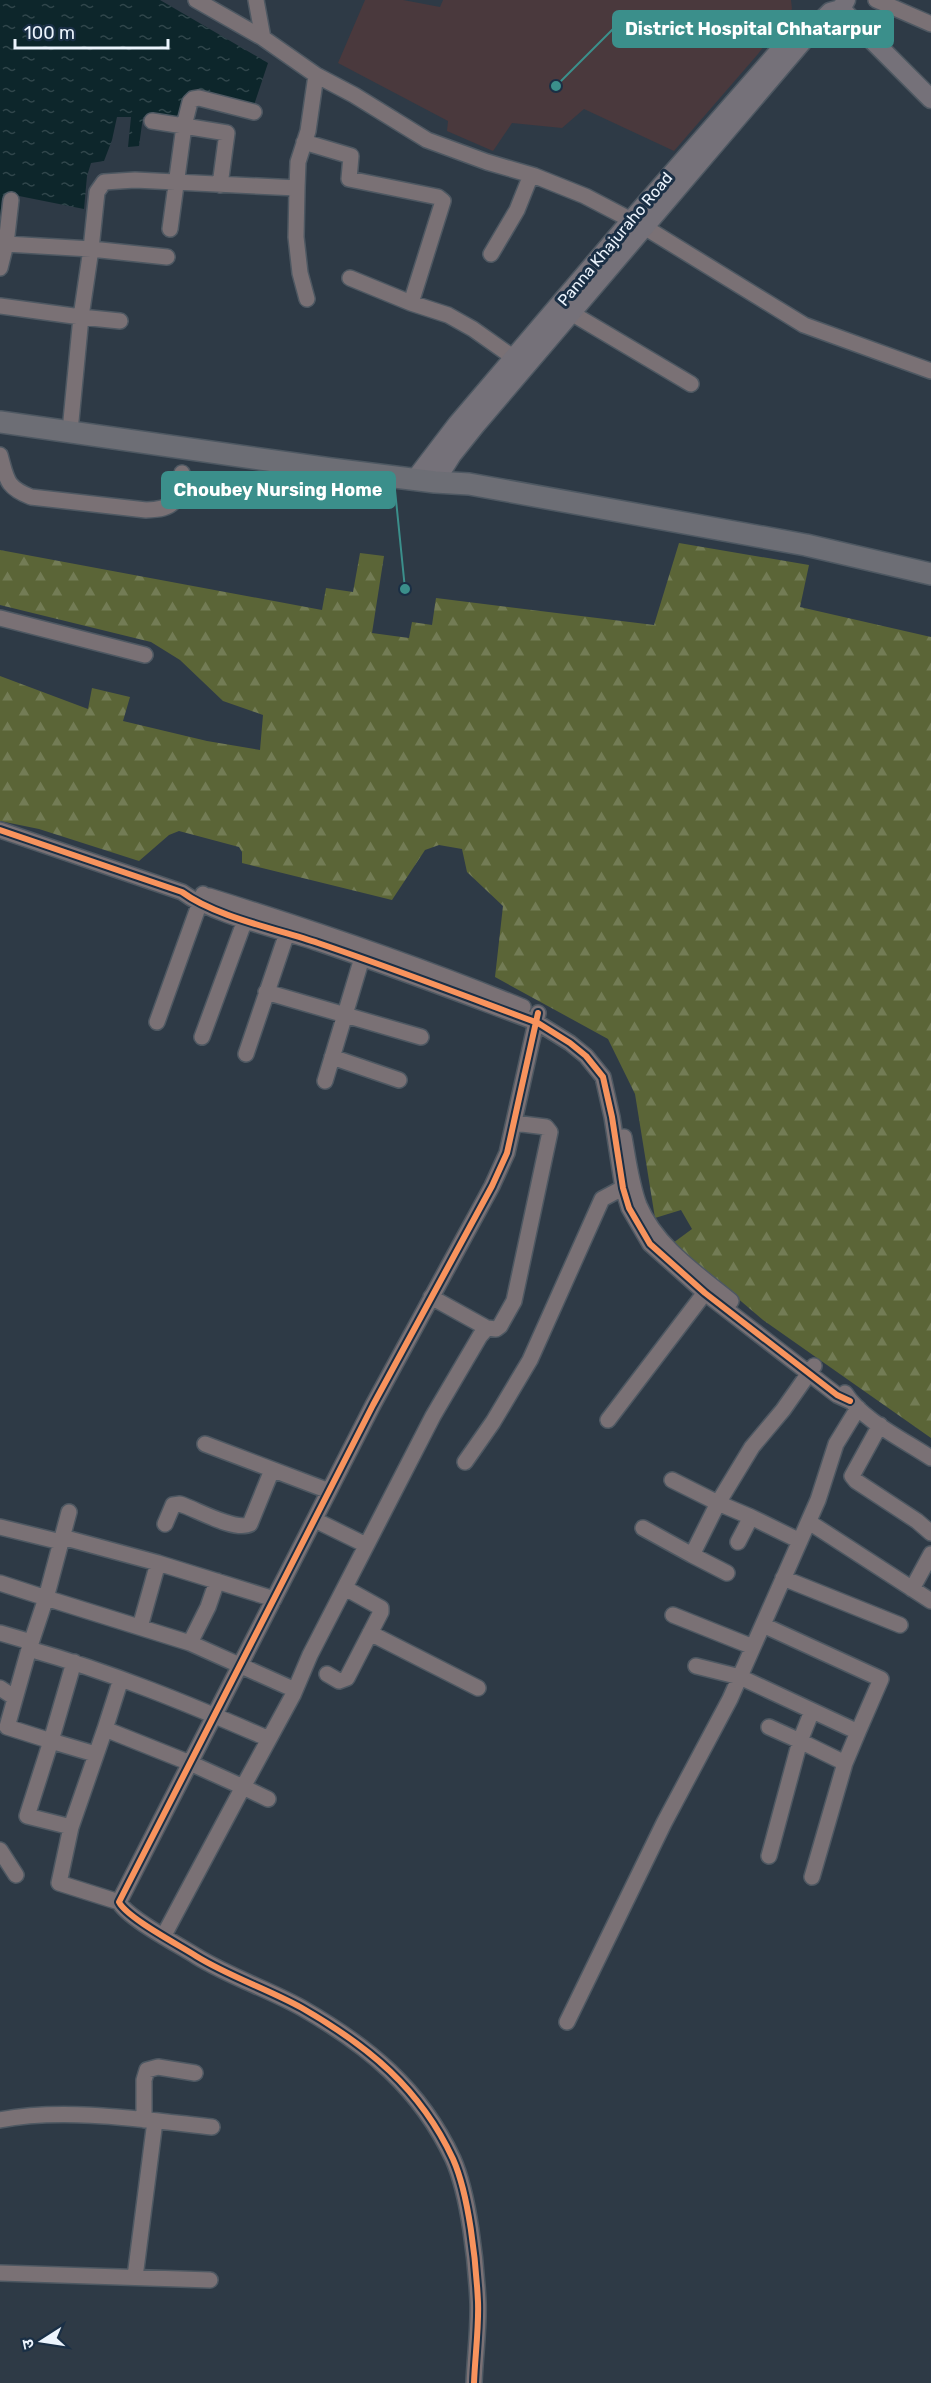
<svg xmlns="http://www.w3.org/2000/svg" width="931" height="2383" viewBox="0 0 931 2383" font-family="Rubik,'Noto Sans Devanagari',sans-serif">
<defs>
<pattern id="forest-firs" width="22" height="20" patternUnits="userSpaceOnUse" patternTransform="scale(1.5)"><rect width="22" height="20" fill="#5b6537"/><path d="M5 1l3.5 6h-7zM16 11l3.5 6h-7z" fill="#737c55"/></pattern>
<pattern id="water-ripples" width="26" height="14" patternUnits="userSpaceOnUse" patternTransform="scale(1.5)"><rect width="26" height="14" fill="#0d262b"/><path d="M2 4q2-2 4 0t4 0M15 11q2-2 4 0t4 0" fill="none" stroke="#30464b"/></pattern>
</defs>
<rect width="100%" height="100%" fill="#2e3a46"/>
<path fill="#4a393d" d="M365,0H403L440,7L443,0H791L792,9L758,54L674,151L584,109L562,128L512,123L493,151L447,131L448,121L338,63Z"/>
<path fill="url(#forest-firs)" d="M679,543L809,565L800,607L931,637V1438L763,1320L673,1243L692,1229L681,1210L655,1218L635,1094L608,1039L495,977L503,906L467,872L462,849L439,845L425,850L392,900L242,863V852L239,847L179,831L169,835L139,861L39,829L0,821V676L88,709L92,688L130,697L123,721L207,741L260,750L263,715L223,701L180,660L151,642L0,605V550L322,610L326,588L353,592L360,553L384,556L372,633L409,638L412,622L432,625L436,598L654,625Z"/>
<path fill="url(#water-ripples)" d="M0,0H160L268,63L254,105L200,91L182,121L143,117L139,146L128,147L131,117H117L112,140L104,161L91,163L87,176L84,209L14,195L2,198L0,218Z"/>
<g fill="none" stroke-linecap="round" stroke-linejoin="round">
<g stroke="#4e5862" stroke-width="18">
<path id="minor" d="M196,0L263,38L316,75L354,95L427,140L487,162L535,176L585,196L631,220
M256,0L263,38
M876,0L931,24
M152,121L184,126L170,229
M304,142L351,156L349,179L438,197L443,201L411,303L350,278
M220,185L227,133L184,126L190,102L193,99L199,98L254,112
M646,228L804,325L931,371
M6,244L11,200
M491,254L517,210L531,175
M167,257L91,249L97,192L104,182L135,180L297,188
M0,268L6,244L91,249L81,317L120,321
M307,299L300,273L296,237L297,188L298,162L308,131L316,75
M411,303L448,315L473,329L514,358
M0,306L81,317L70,431
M573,314L691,384
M0,455C7,480 6,487 31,497L146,510C177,509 177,501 182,473
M0,618L145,655
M0,830L182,892C216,917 277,929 318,943C392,968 465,996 538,1023L570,1043L586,1056L603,1077L612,1117L623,1188L629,1208L650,1244L705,1293L837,1395L850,1401
M209,896C315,929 420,965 523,1007
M266,992L421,1037
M157,1022L203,894
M202,1037L245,920
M246,1054L287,933
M332,1057L399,1080
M325,1081L362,958
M624,1137C628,1159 631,1184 639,1205C656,1246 698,1274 731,1301
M431,1297L487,1328
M845,1393C862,1420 904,1440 931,1458
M608,1420L710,1286
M880,1425L852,1476L856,1481L917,1521L931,1533
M205,1444L329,1491
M465,1462L493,1422L530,1360L602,1199L630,1184
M672,1480L718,1503L692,1555L727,1573
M751,1517L718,1503L752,1447L783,1410L814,1366
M315,1520L366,1545
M809,1522L931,1601
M165,1524L173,1505L180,1504C196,1509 235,1532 250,1524L272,1470
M0,1527L61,1542
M643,1528L692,1555
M62,1537L158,1563L274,1599
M738,1542L751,1517L800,1541
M783,1578L900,1625
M0,1583L46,1598L69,1512
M912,1589L931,1554
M673,1615L753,1647
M763,1625L881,1679L858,1732
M140,1627L158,1563
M0,1633L31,1642
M370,1633L478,1688
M190,1643L208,1607L217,1581
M29,1649L46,1598L190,1643L295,1690
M74,1662L51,1741L7,1727L29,1649C111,1672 191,1705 269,1739
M696,1666L740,1677L858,1732L845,1763L812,1877
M327,1674L339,1681L347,1678L381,1612V1608L345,1588
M0,1688L15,1698
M769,1727L800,1741L812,1711
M105,1729L121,1679
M71,1827L27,1816L51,1741L95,1754
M0,1850L16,1875
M769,1856L800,1741L845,1763
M119,1902L59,1883L71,1827L105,1729L190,1763L243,1787L293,1695L310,1655L433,1416L480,1336L487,1328L496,1329L500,1326L514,1301L550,1132L546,1127L514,1123
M164,1935L243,1787L268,1799
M567,2022L664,1823L730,1699L818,1500L836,1444L858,1408
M0,2120C63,2107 148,2120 212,2127
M144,2120V2080L147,2070L158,2067L195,2073
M0,2273L210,2280
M135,2277L155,2121
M474,2383C475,2356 479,2328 478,2302C476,2261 469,2195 453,2159C420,2088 368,2046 302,2008C268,1989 230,1977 196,1956C179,1945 127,1918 119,1902L373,1405L492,1186L507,1153L538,1013"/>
</g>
<g stroke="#4e5862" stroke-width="21">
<path id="major" d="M841,9L931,99
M415,479L457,424L631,220L793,35
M435,482L452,455L476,425L815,27L830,12L841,9L846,0"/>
</g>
<g stroke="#4e5862" stroke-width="24">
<path id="highway" d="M0,422L331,469L435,482L469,484L806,545L931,574"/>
</g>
<use href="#minor" stroke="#7a7175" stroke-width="15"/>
<use href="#major" stroke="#757179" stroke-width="18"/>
<use href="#highway" stroke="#6d6e75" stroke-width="21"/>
<g stroke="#1a2f45" stroke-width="10">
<path id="cycleway" d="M0,830L182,892C216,917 277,929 318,943C392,968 465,996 538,1023L570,1043L586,1056L603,1077L612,1117L623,1188L629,1208L650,1244L705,1293L837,1395L850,1401
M474,2383C475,2356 479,2328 478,2302C476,2261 469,2195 453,2159C420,2088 368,2046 302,2008C268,1989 230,1977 196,1956C179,1945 127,1918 119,1902L373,1405L492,1186L507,1153L538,1013"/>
</g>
<use href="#cycleway" stroke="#f8935d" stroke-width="6"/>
</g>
<g text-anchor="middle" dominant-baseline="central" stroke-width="6" stroke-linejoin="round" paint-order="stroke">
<g font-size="16" fill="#ecf4fd" stroke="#1a2f45">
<text transform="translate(615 239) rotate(-50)">Panna Khajuraho Road</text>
</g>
</g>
<path fill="none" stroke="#3b8f8b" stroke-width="2" d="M556 86L613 29M405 589L395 490"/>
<g fill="#3b8f8b" stroke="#1a2f45" stroke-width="2">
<circle cx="556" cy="86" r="6"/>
<circle cx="405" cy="589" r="6"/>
</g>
<g fill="#3b8f8b" stroke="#3b8f8b" stroke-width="2">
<rect x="613" y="11" width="280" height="36" rx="6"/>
<rect x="162" y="472" width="233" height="36" rx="6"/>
</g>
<g font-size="18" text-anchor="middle" font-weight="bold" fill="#fff">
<text x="753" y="35">District Hospital Chhatarpur</text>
<text x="278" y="496">Choubey Nursing Home</text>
</g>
<g transform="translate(42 2341) rotate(258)" stroke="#1a2f45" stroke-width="4.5" paint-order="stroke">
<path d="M0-4.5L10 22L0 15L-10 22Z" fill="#ecf4fd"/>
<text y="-9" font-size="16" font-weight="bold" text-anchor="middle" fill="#ecf4fd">उ</text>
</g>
<path d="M15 39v9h153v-9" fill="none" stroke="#ecf4fd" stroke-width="3"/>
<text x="24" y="39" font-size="18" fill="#ecf4fd" stroke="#1a2f45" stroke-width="4.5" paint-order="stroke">100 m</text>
</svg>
